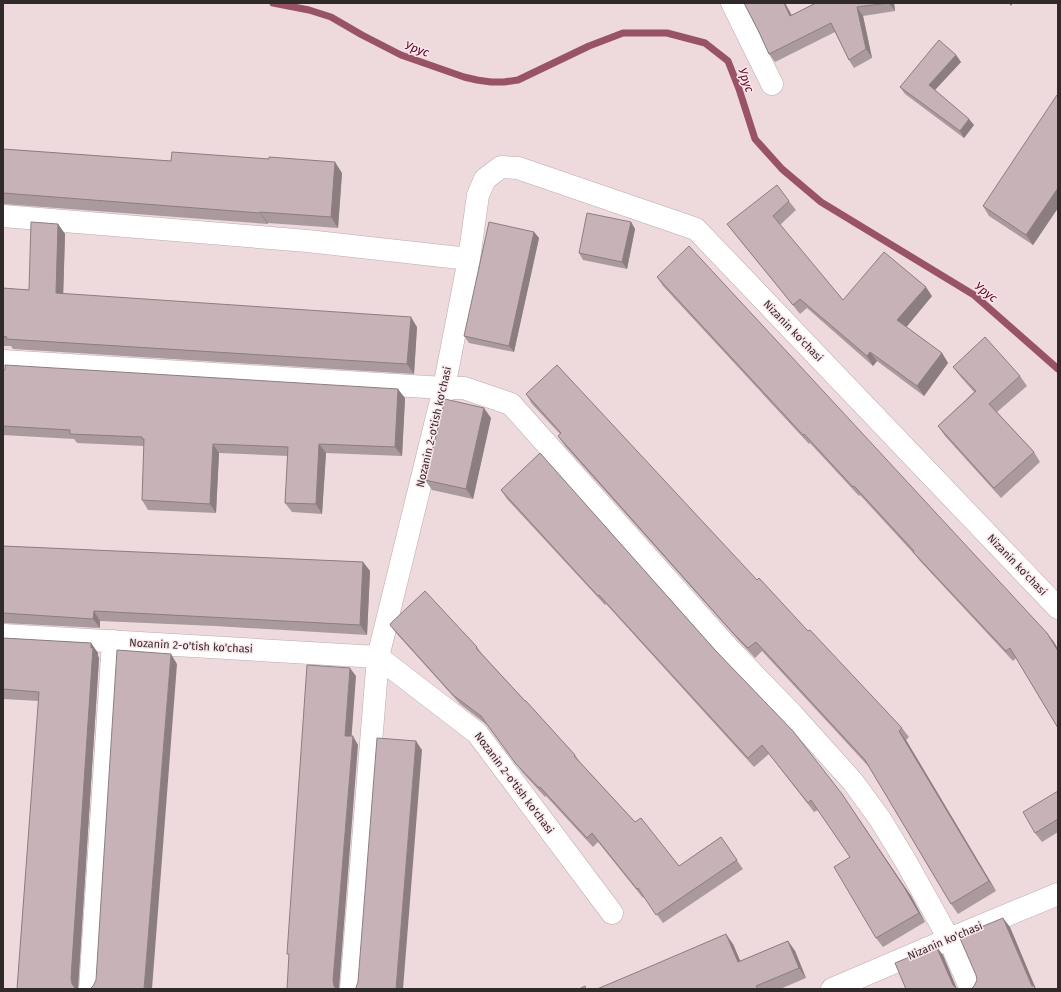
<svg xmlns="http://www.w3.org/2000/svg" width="1061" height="992" viewBox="0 0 1061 992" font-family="'Fira Sans',sans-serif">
<rect width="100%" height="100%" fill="#eed9dd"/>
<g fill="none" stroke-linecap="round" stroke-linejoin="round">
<path stroke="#995366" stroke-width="7" d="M273,3L309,10L331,17L362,35L401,55L464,77L477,80L491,82H504L518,80L589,46L623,33H667L705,43L728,61L739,89L755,139L782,169L821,202L974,295L1058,369"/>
<g stroke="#bdaaae" stroke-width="23">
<path id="minor" d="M732,3L772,84
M3,216L307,241L469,259
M3,361L444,388H464L511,404L731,651L793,715L853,782L880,819L905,860L949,939L971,989
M3,635L378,657L477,733L612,913
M90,989L113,641
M351,989L378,657L444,388L469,259L478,195L485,179L501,167L518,168L696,229L1058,608
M832,989L949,939L1058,894"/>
</g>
<use href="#minor" stroke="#fff" stroke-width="22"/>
</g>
<path fill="#ab9a9d" d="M744,3H785L792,15L816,3H894L895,11L863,16L872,58L854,68L849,60L835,32L775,62L769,54L759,32Z
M956,55L961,62L935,90L974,125L964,138L905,94L900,87Z
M1058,96V208L1033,245L989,216L983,206Z
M3,149L342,173L338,228L268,223V224L3,204Z
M789,201L796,210L780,225L843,300L932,296L906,327L942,353L948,363L924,396L877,361L873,366L807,308L800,314L734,233L727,224Z
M631,222L635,229L627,269L583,260L579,253Z
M58,224L65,234L63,294L417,327L414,374L13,349L11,346H3V288L29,290Z
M534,232L539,238L514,352L469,343L464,336Z
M657,277L1047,633L1058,649V728L1016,658L1013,661L920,561L916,556L860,495L859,496L810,443L809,444L663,286Z
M953,367L1020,376L1027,386L997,412L1034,452L1040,462L1001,498L945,436L938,426L974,392L960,376Z
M3,370L405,398L402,456L326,453L322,514L292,512L285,503L288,456L219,453L216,513L148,510L142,500L144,446L77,443L74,439L3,435Z
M526,394L757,580L808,631L902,728L909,737L906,740L996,891L958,914L951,904L869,767L762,651L755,658L740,642L565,446L558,436L560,434L532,404Z
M491,418L473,499L432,490L425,480Z
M501,490L848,803L911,896L925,922L883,947L876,938L850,857L818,810L814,812L769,754L754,767L606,604L605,605L507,499Z
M3,546L363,562L370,571L367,635L215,626L100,621V628L3,623Z
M390,625L477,647L482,654L575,755L580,762L635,822L679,866L721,837L743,869L663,923L644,897L643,898L598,842L593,847L546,796L545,797L523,773L487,725L460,704L397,634Z
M3,638L91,643L98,653V656L99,658L78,988L17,989L39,701L3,699Z
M1058,791V832L1042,842L1035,833Z
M788,941L795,951L806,978L780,989H597L733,944L740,961Z"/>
<path fill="#8b7d80" d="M784,3H785L796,25L790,16Z
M889,3H894L895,11Z
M1009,3H1013L1011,6Z
M857,7L863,16L872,58L866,49Z
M956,55L961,62L933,92L929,85Z
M969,119L974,125L964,138L960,131Z
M335,162L342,173L338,228L331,217Z
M1058,188V208L1033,245L1026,235Z
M260,212L268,223V224L260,213Z
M631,222L635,229L627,269L622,262Z
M58,224L65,234L63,303L56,293Z
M534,232L539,238L514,352L509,346Z
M926,287L932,296L904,330L897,320Z
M411,317L417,327L414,374L407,364Z
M870,352L877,361L873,366L867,356Z
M942,353L948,363L924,396L917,386Z
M398,389L405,398L402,456L395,447Z
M484,408L491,418L473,499L466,489Z
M213,444L219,453L216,513L210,504Z
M319,444L326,453L322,514L316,504Z
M363,562L370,571L367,635L360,625Z
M94,611L100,621V628L93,619Z
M1047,633L1054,642L1058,649V651Z
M91,643L98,653V656L99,658L78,989H75L72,984L71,978Z
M171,654L177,664L152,989H144Z
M350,668L356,676L351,744L345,736Z
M899,731L906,740L996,891L989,881Z
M353,736L358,745L339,989H336L334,986L333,980Z
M416,741L422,750L403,989H396Z
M848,803L911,896L925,922L919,913Z
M1003,918L1010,927L1036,989H1034L1032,986Z
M726,934L733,944L745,972L738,962Z
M788,941L795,951L806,978L799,968Z
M936,946L943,955L957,989H956L953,985Z"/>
<path fill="#c7b3b7" stroke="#8b7d80" d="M744,3H784L790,16L816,3H889L857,7L866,49L849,60L831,23L769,54L759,32Z
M939,40L956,55L929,85L969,119L960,131L900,87Z
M1057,95L1058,96V188L1026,235L983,206Z
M3,149L171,161L172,152L269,159V157L335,162L331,217L260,212V213L3,193Z
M777,185L789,201L773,216L843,300L884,252L926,287L897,320L942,353L917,386L870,352L867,356L800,299L793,305L727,224Z
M587,213L631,222L622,262L579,253Z
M31,222L58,224L56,293L411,317L407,364L6,339L7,337L3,336V288L29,290Z
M489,222L534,232L509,346L464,336Z
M689,246L1047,633L1058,651V728L1010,648L1006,651L913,552L914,551L854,486L853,487L804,434L803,435L657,277Z
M985,337L1020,376L989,404L1034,452L994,488L938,426L976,391L953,367Z
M5,365L398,389L395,447L319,444L316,504L285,503L288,447L213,444L210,504L142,500L144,439H142V437L70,434V430L3,426V370H5Z
M557,365L757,580L759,578L808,631L810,630L902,728L899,731L989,881L951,904L865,760L756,642L748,648L733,633L558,436L561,433L526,394Z
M445,399L484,408L466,489L425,480Z
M540,453L715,650L793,731L842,794L904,887L919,913L876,938L834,867L850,857L811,800L808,803L762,745L748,758L599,595L598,596L501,490Z
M3,546L363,562L360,625L209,617L94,611L93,619L3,613Z
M425,591L477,647L476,648L525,701H526L575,755L574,756L635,822L641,818L679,866L721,837L737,860L656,915L638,888L637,889L592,833L587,838L540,787L539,788L516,764L481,716L453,695L390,625L391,623Z
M3,638L91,643V648H93L71,978L72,984L76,989H17L39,692L3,689Z
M117,650L171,654L144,989H90L93,986L96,980Z
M307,665L350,668L345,736H353L333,980L334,986L336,989H287L289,954H287Z
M377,738L416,741L396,989H354L356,988L358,982Z
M1058,791V819L1035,833L1023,812Z
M1003,918L1032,986L1034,985L1035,989H971L974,986L977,980L976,975L959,936Z
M726,934L738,962L788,941L799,968L756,986L758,989H597L635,973Z
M936,946L953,985L957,989H906L895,963Z
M585,986L586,989H579Z"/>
<g text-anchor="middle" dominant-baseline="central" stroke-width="3" stroke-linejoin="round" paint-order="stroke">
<g font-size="11" fill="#312a2b" stroke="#fbe6eb">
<text transform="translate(793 331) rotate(46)">Nizanin ko'chasi</text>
<text transform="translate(434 427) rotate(-77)">Nozanin 2-o'tish ko'chasi</text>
<text transform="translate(1017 565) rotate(46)">Nizanin ko'chasi</text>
<text transform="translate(191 646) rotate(3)">Nozanin 2-o'tish ko'chasi</text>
<text transform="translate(514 783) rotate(53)">Nozanin 2-o'tish ko'chasi</text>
<text transform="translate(945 941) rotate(-23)">Nizanin ko'chasi</text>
</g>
<g font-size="12" font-style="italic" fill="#5d0029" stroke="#fbe6eb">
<text transform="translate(417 49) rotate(20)">Урус</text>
<text transform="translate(746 80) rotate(71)">Урус</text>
<text transform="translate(986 292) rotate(38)">Урус</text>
</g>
</g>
<rect width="1061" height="992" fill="none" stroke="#312a2b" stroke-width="8"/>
</svg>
